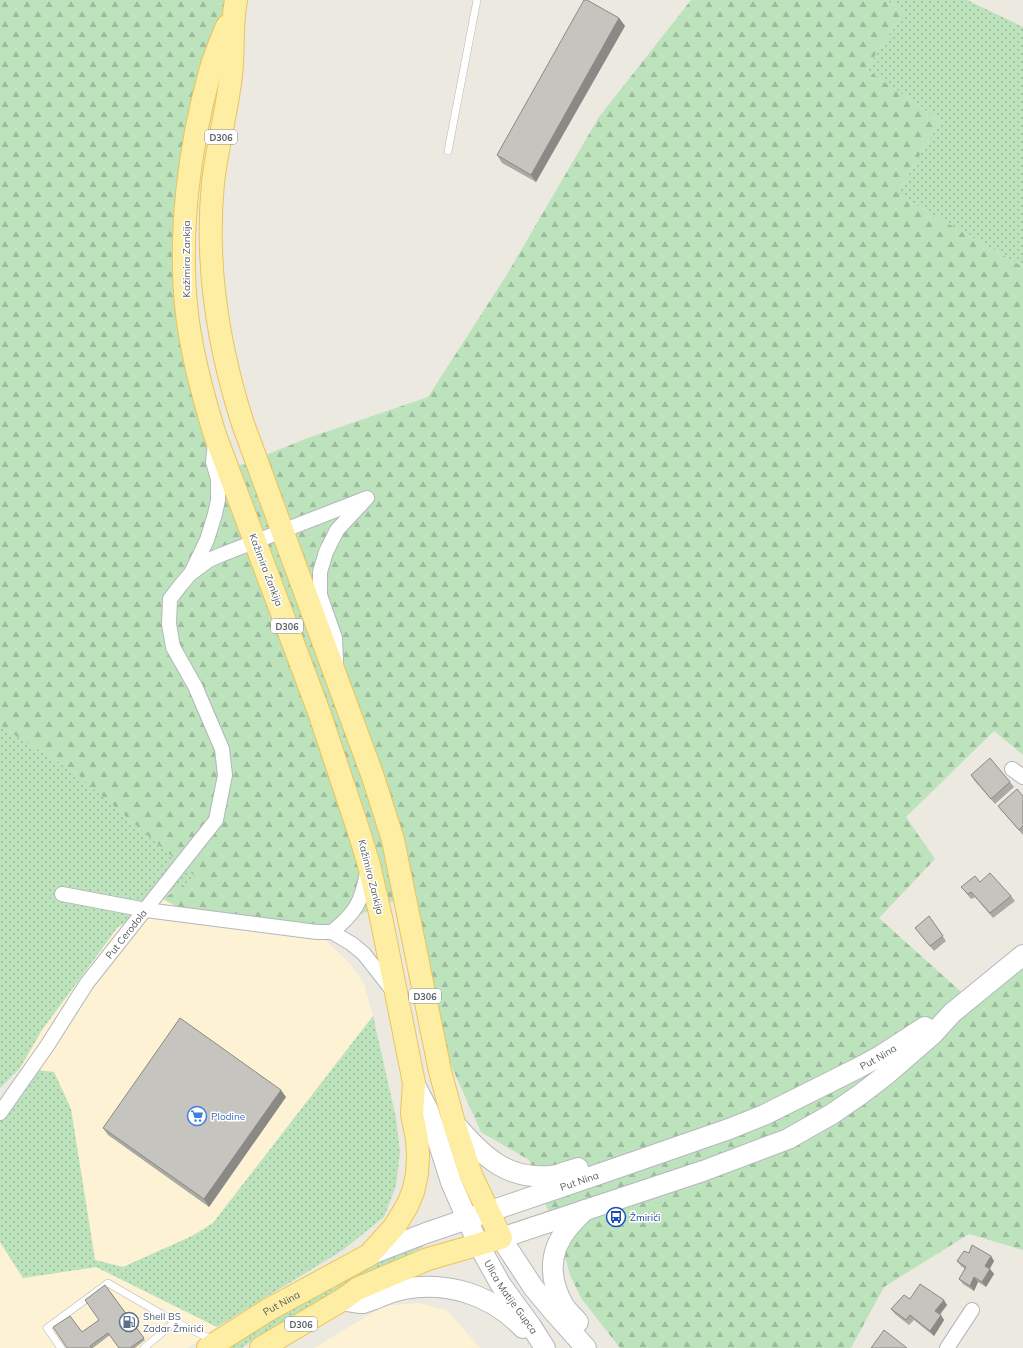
<svg xmlns="http://www.w3.org/2000/svg" width="1023" height="1348" viewBox="0 0 1023 1348" font-family="Mulish,sans-serif">
<defs>
<pattern id="grass-dots" width="8" height="8" patternUnits="userSpaceOnUse"><rect width="8" height="8" fill="#bde3bd"/><path d="M2 2h.1M6 6h.1" fill="none" stroke="#9dbb9d" stroke-width="1.8" stroke-linecap="round"/></pattern>
<pattern id="forest-firs" width="22" height="20" patternUnits="userSpaceOnUse"><rect width="22" height="20" fill="#bde3bd"/><path d="M5 1l3.5 6h-7zM16 11l3.5 6h-7z" fill="#9dbb9d"/></pattern>
</defs>
<rect width="100%" height="100%" fill="#ece9e0"/>
<path fill="#fdf3d4" d="M163,899L193,916L317,932L350,964L364,984L373,1016L213,1223L192,1236L123,1267L95,1260L71,1109L54,1072L20,1068L42,1030L118,927Z
M0,1242L23,1278L96,1267L217,1327L188,1348H0Z
M420,1303L448,1311L480,1348H314L384,1306Z"/>
<path fill="url(#grass-dots)" d="M884,0H967L1023,27V267L897,194L940,121L866,69L905,10Z
M0,726L72,770L197,877L118,927L42,1030L20,1068L0,1088Z
M373,1016L396,1118L400,1152L396,1186L384,1217L343,1250L217,1327L96,1267L23,1278L0,1242V1120L30,1069L54,1072L71,1109L95,1260L123,1267L192,1236L213,1223Z
M419,1240L423,1247L300,1312L259,1336L242,1348H219L272,1315Z"/>
<path fill="url(#forest-firs)" d="M0,0H236L211,70L184,269L228,470L308,438L428,397L506,276L599,117L691,0H884L905,10L866,69L940,121L897,194L1023,267V755L994,731L906,817L935,859L879,918L969,999L1023,955V1250L969,1234L884,1287L851,1348H620L581,1298L570,1275L564,1253L529,1160L481,1132L441,1043L415,892L317,932L193,916L163,899L196,877L72,770L0,726Z"/>
<g fill="none" stroke-linecap="round" stroke-linejoin="round">
<g stroke="#b3b6bb" stroke-width="8">
<path id="lane" d="M448,151L477,0
M61,1348L47,1328L108,1283L175,1322
M144,1348L175,1322L213,1340"/>
</g>
<g stroke="#b3b6bb" stroke-width="16">
<g id="street">
<path d="M192,571L207,540L215,514L218,500V479L213,462L215,443"/>
<path d="M336,661L335,638L320,595V572L326,552L337,530L365,500"/>
<path d="M1012,769L1023,777"/>
<path d="M62,894L146,910L317,932H332"/>
<path d="M332,932L352,944L364,954L393,991"/>
<path d="M332,932C356,912 361,903 367,873"/>
<path id="s1" d="M0,1113L47,1046L87,983L216,820L225,775L222,749L195,686L173,647L169,624L170,599L180,586L190,574L209,560L223,554L367,498"/>
<path d="M947,1348L972,1310"/>
</g>
</g>
<g stroke="#b4b7bd" stroke-width="22">
<g id="secondary">
<path id="s2" d="M414,1083L428,1110L451,1182L478,1244L501,1285L531,1326L545,1348"/>
<path d="M454,1123C483,1156 508,1183 557,1175C564,1173 571,1170 578,1168"/>
<path id="s3" d="M369,1255L426,1233L608,1171L729,1129L764,1115L858,1068L882,1055L925,1027"/>
<path d="M342,1300C348,1301 357,1303 363,1303C367,1302 371,1300 375,1299C384,1295 394,1291 404,1289C448,1281 492,1295 523,1328"/>
<path d="M578,1322C574,1317 568,1312 564,1306C549,1280 548,1252 568,1228C573,1222 579,1216 585,1210"/>
<path d="M586,1348L553,1311L533,1287L501,1238L703,1171L788,1139L832,1114L861,1094L887,1074L932,1035L952,1013L1023,955"/>
</g>
</g>
<g stroke="#edc358" stroke-width="24">
<g id="primary">
<path d="M236,0C231,25 234,51 231,75C227,111 217,147 213,183C205,265 218,346 243,424L373,777L393,840L440,1071L454,1123L471,1175L501,1238L428,1259L357,1289L342,1300L261,1348"/>
<path id="s4" d="M208,1348L268,1310L369,1255L395,1226L407,1206L413,1192L417,1174L418,1156L417,1139L412,1114L414,1083L382,922L369,865L358,829L319,712L215,435C203,396 192,356 187,314C178,235 189,148 210,72C214,56 221,41 227,26"/>
</g>
</g>
<use href="#lane" stroke="#fff" stroke-width="7"/>
<use href="#street" stroke="#fff" stroke-width="14"/>
<use href="#secondary" stroke="#fff" stroke-width="20"/>
<use href="#primary" stroke="#fdeea4" stroke-width="22"/>
</g>
<path fill="#aaa9a3" d="M619,18L625,26L536,182L502,163L497,155Z
M971,775L1010,782L1014,787L995,804L974,780Z
M1023,796V835L1002,811L998,806Z
M980,882L1011,896L1015,901L993,918L975,897L971,899L961,887Z
M929,916L946,941L934,951L915,928Z
M286,1097L209,1207L108,1135L103,1128Z
M969,1253L991,1256L994,1261L990,1269L994,1274L986,1287L978,1282L974,1291L963,1284L959,1279L965,1269L961,1266L957,1261Z
M105,1285L145,1340L135,1348H119L110,1335L93,1348H67L82,1332L99,1320Z
M910,1299L947,1305L940,1315L944,1320L934,1336L914,1320L909,1325L895,1314L891,1309Z"/>
<path fill="#8b8985" d="M619,18L625,26L536,182L531,175Z
M281,1090L286,1097L209,1207L204,1199Z
M991,1256L994,1261L988,1271L985,1266Z
M990,1269L994,1274L986,1287L982,1282Z
M974,1277L978,1282L974,1291L970,1286Z
M944,1300L947,1305L938,1316L935,1311Z
M941,1315L944,1320L934,1336L930,1331Z"/>
<path fill="#c6c4be" stroke="#8b8985" d="M584,0H587L619,18L531,175L497,155Z
M990,758L1010,782L991,799L971,775Z
M1017,789L1023,796V826L1019,830L998,806Z
M990,873L1011,896L990,913L971,892L968,894L961,887L975,876L980,882Z
M929,916L943,936L930,946L915,928Z
M180,1018L281,1090L204,1199L103,1128Z
M972,1245L991,1256L985,1266L990,1269L982,1282L974,1277L970,1286L959,1279L966,1267L957,1261L964,1251L969,1253Z
M920,1284L944,1300L935,1311L941,1315L930,1331L910,1315L906,1320L891,1309L904,1295L910,1299Z
M105,1285L144,1338L130,1348H119L108,1333L90,1346L92,1348H67L53,1327L70,1316L82,1332L99,1320L85,1300Z
M884,1330L907,1348H871Z"/>
<defs>
<g id="supermarket-ring" transform="scale(1)"><circle r="9.5" fill="#fff" stroke="#3f7fe0" stroke-width="1.5"/><path d="M-6-5.5h2.5l.6 2H6L4.5 2H-2.5L-4.4-4H-6ZM-1.5 3.2a1.3 1.3 0 1 0 .1 0ZM3 3.2a1.3 1.3 0 1 0 .1 0Z" fill="#3f7fe0"/></g>
<g id="bus-ring" transform="scale(1)"><circle r="9.5" fill="#fff" stroke="#1a4fb4" stroke-width="1.5"/><path d="M-5-6H5V4H4V6H2V4H-2V6H-4V4H-5ZM-3.5-4V0h7V-4ZM-3.5 1.2v1.5H-2V1.2ZM2 1.2v1.5H3.5V1.2Z" fill="#1a4fb4"/></g>
<g id="fuel-ring" transform="scale(1)"><circle r="9.5" fill="#fff" stroke="#5c6f8a" stroke-width="1.5"/><path d="M-5.5-6h7V0h2V4h1.3V-2.5L3-4.5l.8-.8L6-3V5H2.5V1h-1V6h-7ZM-4.2-4.7v3.2H.2V-4.7Z" fill="#5c6f8a"/></g>
</defs>
<g fill-rule="evenodd">
<use href="#supermarket-ring" x="197" y="1116"/>
<use href="#bus-ring" x="616" y="1217"/>
<use href="#fuel-ring" x="129" y="1322"/>
</g>
<g text-anchor="middle" dominant-baseline="central" stroke-width="3" stroke-linejoin="round" paint-order="stroke">
<g fill="#fff" stroke="#8b8e90" stroke-width="1">
<rect x="205" y="130" width="32" height="14" rx="3"/>
<rect x="271" y="619" width="32" height="14" rx="3"/>
<rect x="409" y="989" width="32" height="14" rx="3"/>
<rect x="285" y="1317" width="32" height="14" rx="3"/>
</g>
<g font-size="9" font-weight="bold" fill="#595d61">
<text x="221" y="137">D306</text>
<text x="287" y="626">D306</text>
<text x="425" y="996">D306</text>
<text x="301" y="1324">D306</text>
</g>
<g font-size="10" fill="#595d61" stroke="#fff">
<text transform="translate(186 259) rotate(-90)">Kažimira Zankija</text>
<text transform="translate(266 570) rotate(69)">Kažimira Zankija</text>
<text transform="translate(371 877) rotate(76)">Kažimira Zankija</text>
<text stroke="none"><textPath href="#s1" startOffset="219">Put Cerodola</textPath></text>
<text stroke="none"><textPath href="#s3" startOffset="547">Put Nina</textPath></text>
<text stroke="none"><textPath href="#s3" startOffset="223">Put Nina</textPath></text>
<text stroke="none"><textPath href="#s2" startOffset="236">Ulica Matije Gupca</textPath></text>
<text stroke="none"><textPath href="#s4" startOffset="86">Put Nina</textPath></text>
</g>
<g font-size="10" fill="#366cbe" stroke="#fff" text-anchor="start">
<text x="211" y="1116">Plodine</text>
</g>
<g font-size="10" fill="#164399" stroke="#fff" text-anchor="start">
<text x="630" y="1217">Žmirići</text>
</g>
<g font-size="10" fill="#4e5e75" stroke="#fff" text-anchor="start">
<text x="143" y="1316">Shell BS<tspan x="143" dy="12">Zadar Žmirići</tspan></text>
</g>
</g>
</svg>
